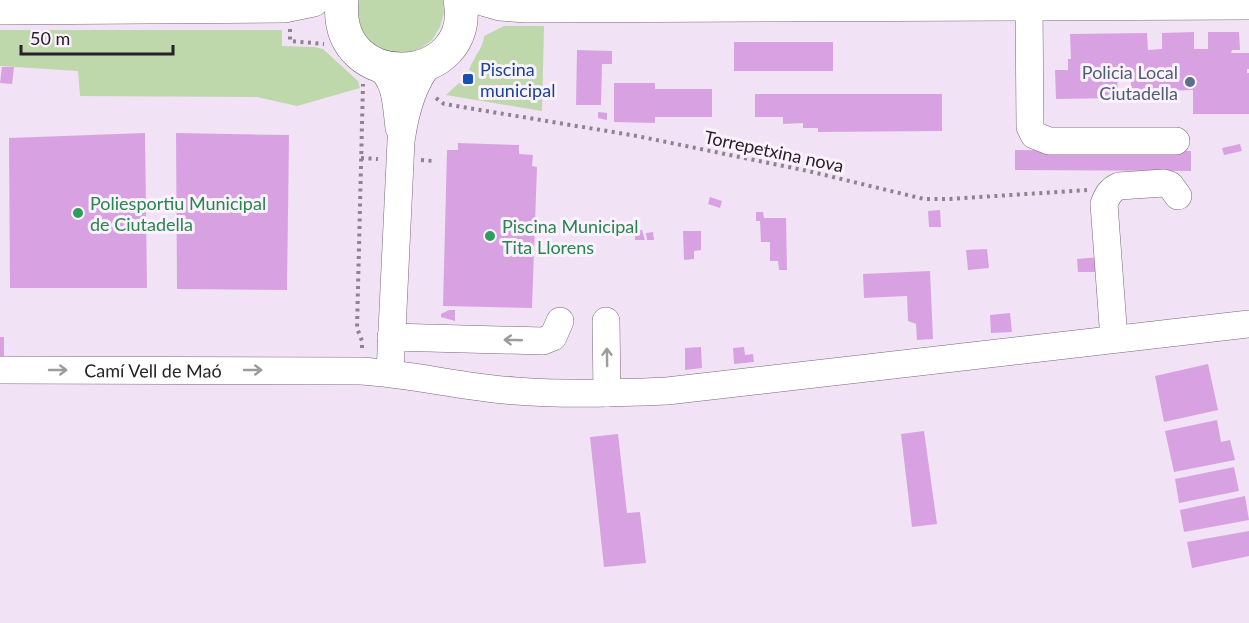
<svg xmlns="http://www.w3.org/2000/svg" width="1249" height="623" viewBox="0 0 1249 623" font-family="Lato,sans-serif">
<rect width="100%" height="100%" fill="#f2e2f5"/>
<path fill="#bed7ab" d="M353,0H443L444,12L440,27L432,40L420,49L406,54L378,49L357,29Z
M504,26H544L542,111L446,95L459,83L465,87L475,73L469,70C473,58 484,47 484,36Z
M0,30H282V46L314,47L323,49L358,81L360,88L297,106L257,97L80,96L78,71L0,66Z"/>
<path fill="#d8a2e2" d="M1194,32V49H1208V32H1239L1240,50H1232L1231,53H1249V69H1247V73H1249V114H1193V90L1163,91V98H1131V71H1117L1118,98L1056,99L1055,70H1068V59H1071L1070,34L1147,33L1148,50L1162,49V33Z
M734,42H833V71H734Z
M577,50L612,51V64H602L601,105H576Z
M2,67H14L12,84L0,83Z
M614,83H655V89H712V117H655V123L614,122Z
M755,94H942V131L818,132V128H803V123L783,124V117H755Z
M598,112L607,113V120L598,118Z
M145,133L147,288H10L9,138Z
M176,133L289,135L287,290L177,289Z
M458,143L519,145V154L533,155L532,166L537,167L532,308L443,306L447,150H458Z
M1240,144L1242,151L1224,155L1222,148Z
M1015,150L1191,151V171L1015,170Z
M710,197L722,201L720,208L708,204Z
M940,210L941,227H929L928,211Z
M756,212H763L764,218H786L787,270H779L778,261H770V242H761L760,221H756Z
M635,230H642L645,240H635Z
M683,231H701V250L694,251V259L684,260Z
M653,232L654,240H647L646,233Z
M987,249L989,268L968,270L966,250Z
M1100,257L1101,272H1078L1077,259Z
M930,271L933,339L917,340L916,324L908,321L907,296L864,298L863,274Z
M449,310H455V321L441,317V314Z
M1010,313L1012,332L991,333L990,315Z
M0,337H4V358H0Z
M701,347L702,368L685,370V348Z
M744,347L745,355L753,354L754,362L734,364L733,348Z
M1208,364L1218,410L1164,422L1155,376Z
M1217,420L1221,442L1230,440L1235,460L1174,472L1165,431Z
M924,431L937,524L912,527L901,434Z
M618,434L627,513L640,512L646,563L604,567L590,437Z
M1234,467L1239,491L1179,503L1175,479Z
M1245,496L1249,520L1184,532L1180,510Z
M1249,531V556L1192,568L1187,542Z"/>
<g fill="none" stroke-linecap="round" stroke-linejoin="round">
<g stroke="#756878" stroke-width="28">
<g id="minor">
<path d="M1029,5L1030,127L1034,135L1049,141H1176"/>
<path d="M377,65C397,80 396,105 399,128"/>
<path d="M606,321L607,393"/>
<path d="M391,337L543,341L553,337L560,321"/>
<path d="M1114,339L1104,204C1107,196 1110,190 1119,186L1164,183L1170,185L1178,196"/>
<path id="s1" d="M0,370L361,371C413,374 464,388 516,391C566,395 617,393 667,391L1249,324"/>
<path d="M390,373L401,141C405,113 412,83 431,62"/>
</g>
</g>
<g stroke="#756878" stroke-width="34">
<path id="major" d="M342,0C332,97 477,87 460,0
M486,0L500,4L527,6L1249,3
M0,8L284,6L313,0"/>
</g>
<path stroke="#8e8390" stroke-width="4" stroke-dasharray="3 4.5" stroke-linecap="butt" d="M290,29V41L324,44
M436,98L444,104L637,136L808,171L924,199H950L1087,190
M361,158L378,159
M421,160L433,161
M362,348V341L357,328L363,84"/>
<use href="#minor" stroke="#fff" stroke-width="27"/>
<use href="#major" stroke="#fff" stroke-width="33"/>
</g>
<defs><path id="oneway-shaft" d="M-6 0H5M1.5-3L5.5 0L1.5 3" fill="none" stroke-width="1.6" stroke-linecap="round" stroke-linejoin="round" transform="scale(1.5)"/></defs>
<g stroke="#9e9b9e">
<use href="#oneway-shaft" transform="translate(513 340) rotate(-178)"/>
<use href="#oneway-shaft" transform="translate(607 357) rotate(-91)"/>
<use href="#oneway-shaft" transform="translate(58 370)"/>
<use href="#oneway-shaft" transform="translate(253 370)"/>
</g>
<rect fill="#1a4fb4" stroke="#fbf2fd" stroke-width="2" x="462" y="73" width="12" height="12" rx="3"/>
<circle fill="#5c6f8a" stroke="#fbf2fd" stroke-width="2" cx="1190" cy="82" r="6"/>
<g fill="#2e9e5b" stroke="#fbf2fd" stroke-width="2">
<circle cx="78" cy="213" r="6"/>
<circle cx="490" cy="236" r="6"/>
</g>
<g text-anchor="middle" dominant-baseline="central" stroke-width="6" stroke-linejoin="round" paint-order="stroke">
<g font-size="18" fill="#164399" stroke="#fbf2fd" text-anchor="start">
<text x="480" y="69">Piscina<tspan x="480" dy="21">municipal</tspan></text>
</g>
<g font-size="18" fill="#4e5e75" stroke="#fbf2fd" text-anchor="end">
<text x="1178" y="72">Policia Local<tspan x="1178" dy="21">Ciutadella</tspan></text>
</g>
<g font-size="18" fill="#272128" stroke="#fbf2fd">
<text transform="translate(774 151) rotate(12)">Torrepetxina nova</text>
<text stroke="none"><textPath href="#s1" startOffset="153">Camí Vell de Maó</textPath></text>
</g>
<g font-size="18" fill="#27864d" stroke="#fbf2fd" text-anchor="start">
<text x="90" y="203">Poliesportiu Municipal<tspan x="90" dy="21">de Ciutadella</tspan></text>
<text x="502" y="226">Piscina Municipal<tspan x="502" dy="21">Tita Llorens</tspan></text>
</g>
</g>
<path d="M21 45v9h152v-9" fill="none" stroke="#272128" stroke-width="3"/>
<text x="30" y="45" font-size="18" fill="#272128" stroke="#fbf2fd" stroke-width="4.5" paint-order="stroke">50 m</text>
</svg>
